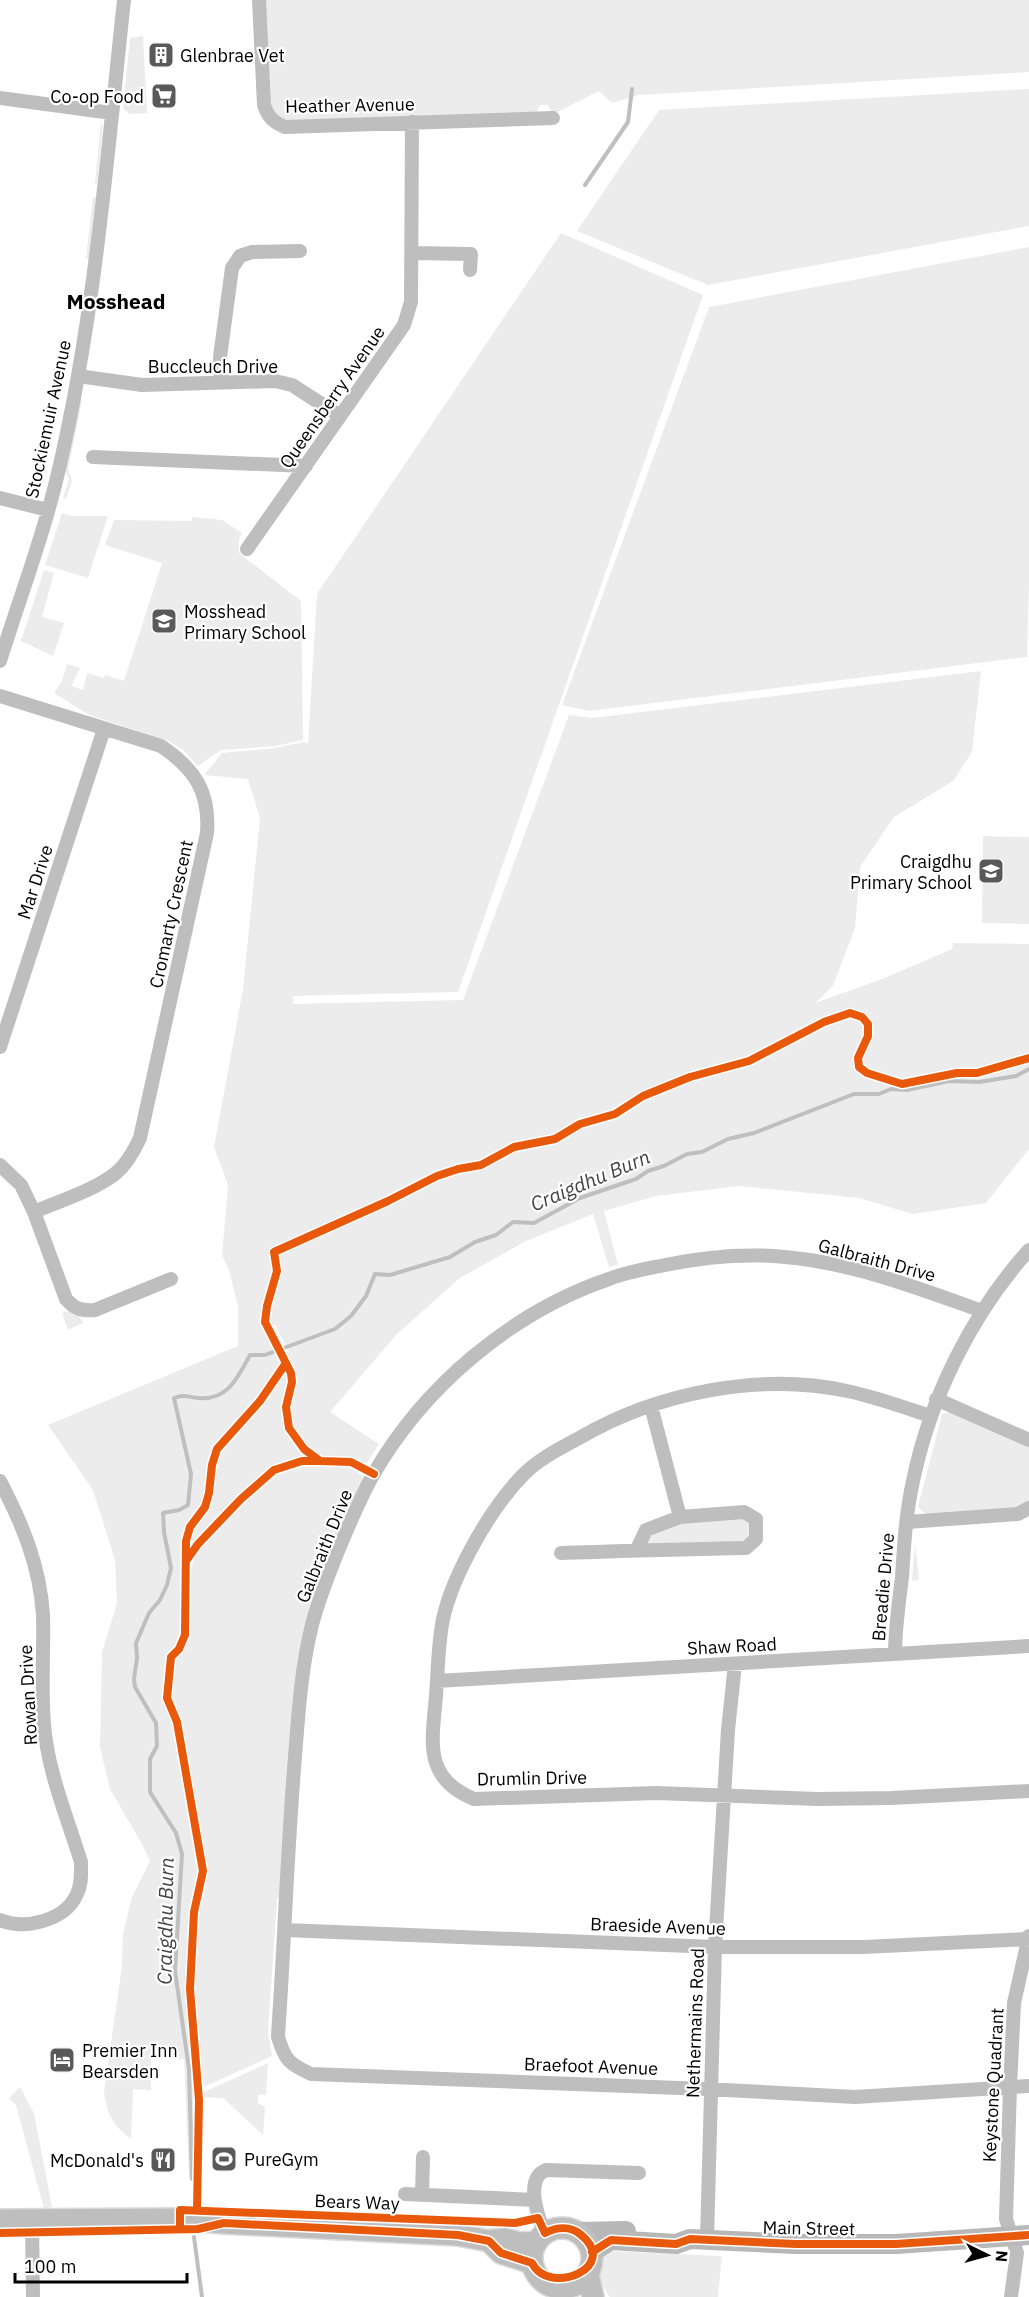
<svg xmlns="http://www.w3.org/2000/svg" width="1029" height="2297" viewBox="0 0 1029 2297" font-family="'IBM Plex Sans',sans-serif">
<rect width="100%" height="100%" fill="#fff"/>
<path fill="#ececec" d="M263,0H1029V72L639,95L612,103L599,91L557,112L551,111L548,105H540L537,112L286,122L271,112Z
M143,36L147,113L129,114L123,108L130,38Z
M1029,89V226L708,285L577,231L659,110Z
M101,122L103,127L97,184H95Z
M93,197L96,198L89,259L86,258Z
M561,233L703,295L458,992L293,996V1004L463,1000L569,715L592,718L981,671L972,752L953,781L894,817L860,867L855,928L833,986L815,1003L882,979L952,949L953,943L1029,944V1149L986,1203L913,1214L859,1198L739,1186L656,1196L604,1211L618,1265L609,1267L593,1214L526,1241L460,1278L397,1334L330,1412L379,1444L364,1468L349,1461L325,1460L303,1447L298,1441L290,1424L288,1415L294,1382L291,1370L283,1354L289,1352L275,1325H265L283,1362L266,1389L215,1448L210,1464L206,1498L185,1534L182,1630L186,1644C195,1626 186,1585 193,1562C197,1546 269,1475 286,1469C304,1463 326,1467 345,1467L351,1468L366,1478L314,1600L278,2053L276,2054L271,2032L280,1897L277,1898L268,2032L272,2056L197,2090L196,2178H189L184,2059L151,2057V2090L133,2089L131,2139C112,2124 108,2116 104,2093L122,1966L123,1934L132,1897L150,1861L142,1844L110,1789L100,1747L102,1652L117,1603L115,1560L93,1490L48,1425L238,1346V1306L228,1267L222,1256L228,1185L214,1147L243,989L260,818L248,779L204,775L222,753L275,748L304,742L308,744L317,594Z
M1029,247V584L1027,657L589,711L562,705L709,307Z
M80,400L82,401L68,470L72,480L66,499L63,498L69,479L65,470Z
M62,513L71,516H108L88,578L45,565Z
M192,517L222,520L242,533L239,539V553L301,601L303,740L275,746L221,750L198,766L183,750L169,741L89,715L54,693L62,681L67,664L80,668L71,686L83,690L87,673L104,678L105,675L124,681L162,563L105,545L114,520L191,521Z
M44,570L54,573L42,617L64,623L53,656L21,641Z
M983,836L1029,837V924L982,923Z
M71,1310L78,1314L83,1323L68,1330L62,1313Z
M285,1366C292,1377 290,1386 287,1398C279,1426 295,1445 317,1460L296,1461L272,1470L242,1496L188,1554L189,1535L192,1528L210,1499L216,1454L258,1408Z
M951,1412L1029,1446V1501L1025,1506L1019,1509L927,1516L918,1507L942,1414Z
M743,1516L754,1525L747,1542L648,1544L647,1540L648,1536L680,1524Z
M915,1543L919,1580L912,1581Z
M268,2063L266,2095H258V2103L265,2107L263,2135L223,2098L202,2097V2093Z
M20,2087L34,2113L52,2207L44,2209L16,2105L9,2098Z
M478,2224L518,2225L520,2233L510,2236Z
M610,2251L722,2256L718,2297H610C599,2282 596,2273 603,2255Z"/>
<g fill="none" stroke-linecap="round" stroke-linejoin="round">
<path stroke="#bfbfbf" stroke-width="4" d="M585,185L628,122L632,89
M192,2179L189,2069L175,1971L182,1854L176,1833L150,1792V1759L157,1746L156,1723L135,1687L134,1679L137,1658L136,1643L149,1613L160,1600L167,1585L171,1568L164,1532L163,1513L179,1510L188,1505L191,1474L174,1398C184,1394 188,1397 198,1398C228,1401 238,1377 250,1355H265L335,1329L351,1316L366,1296L375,1274L390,1275L450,1257L475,1242L496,1235L513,1222L534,1223L580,1198L636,1179L648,1171L664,1166L687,1154L702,1152L728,1139L754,1133L854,1094H879L891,1089L907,1090L949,1081L979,1082L1016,1076L1029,1069
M194,2237L202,2297"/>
<g stroke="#dbdbdb" stroke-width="24">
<path id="primary" d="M0,2220L180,2219L224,2223L458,2235L489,2241L505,2239L520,2243L537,2242
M532 2258a30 30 0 1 1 60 0a30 30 0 1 1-60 0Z
M489,2241L501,2253L532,2263
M588,2274L593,2297"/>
</g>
<path stroke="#bebebe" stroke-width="14" d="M259,0L264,105C268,117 273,122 285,127L553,118
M0,98L112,113
M412,253L471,254L470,270
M78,376L142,385L275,381L292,385L340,416
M221,382L220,357L232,268L240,256L252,252L300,251
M93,457L306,466
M0,498L48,510
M247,549L404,325L411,302L412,122
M0,661C20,597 44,534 59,469C95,315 107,157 124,0
M0,696L161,746C195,769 210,792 207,833L140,1138C134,1151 127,1164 116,1173C97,1189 57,1202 34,1212
M0,1047L104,729
M0,1165L21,1185L34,1212L66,1299C75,1309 81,1311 95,1310L171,1279
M982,1311C918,1288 853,1263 785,1257C745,1253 704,1257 665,1265C646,1269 627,1272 609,1279C512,1312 424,1386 373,1475C359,1500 349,1525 338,1551C328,1576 317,1603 311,1629C300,1675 298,1722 294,1769C287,1858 284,1948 278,2037C285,2060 289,2064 311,2074L706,2089L855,2097L1029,2086
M936,1399L1029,1440
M651,1406L680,1517
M930,1416C903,1407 876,1397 847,1391C760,1372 657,1393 581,1437C561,1448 540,1458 524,1474C491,1507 453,1574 443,1619C438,1644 438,1670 436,1696C432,1742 423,1778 474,1799L656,1793L818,1799L891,1798L1029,1791
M0,1481C22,1523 40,1566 43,1615C44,1651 41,1688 44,1725C48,1772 67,1817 81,1862C81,1873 82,1884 77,1894C65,1921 25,1930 0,1920
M907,1522L1018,1514L1029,1508
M561,1553C623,1551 684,1549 746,1548L756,1539V1519L744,1512L680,1517L646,1530L636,1551
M895,1654C895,1628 899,1602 902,1577C904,1545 906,1512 913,1481C930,1398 972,1313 1029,1250
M437,1681L1029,1646
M285,1930L715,1947H864L1029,1939
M405,2194L535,2200
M422,2194L423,2157
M32,2220L33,2297
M545,2233C538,2217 524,2179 546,2170L639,2173
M707,2239L715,1947L728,1730L735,1664
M1011,2297L1017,2253L1006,2219L1010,2087L1014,2003L1029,1936"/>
<path stroke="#b8b8b8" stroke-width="20" d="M578,2232L626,2231
M592,2252L611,2240L676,2244L690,2239L796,2244H896L1029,2235"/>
<use href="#primary" stroke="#bebebe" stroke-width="21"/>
<g stroke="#fff" stroke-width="11">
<path id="cycleway" d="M374,1474L351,1462L320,1461L304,1449L289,1428L286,1407L292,1382L291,1373L265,1322L267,1306L277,1271L274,1252L388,1201L437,1176L458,1169L481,1165L514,1147L555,1139L580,1124L615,1114L643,1096L690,1077L749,1061L824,1022L850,1013L862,1017L868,1024V1036L858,1058L859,1067L867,1073L902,1084L957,1073H977L1029,1058
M186,1561L198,1544L241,1499L274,1470L302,1461H320
M197,2210L199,2100L190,1989L194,1912L203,1871L177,1722L167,1698L171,1657L179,1649L185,1635L186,1541L190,1527L205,1507L209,1493L212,1465L217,1449L260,1401L286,1363
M0,2233L198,2229L224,2223L458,2235L489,2241L501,2253L532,2263C549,2297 622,2267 580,2234C570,2226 557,2227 545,2233L538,2218L515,2223L180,2210V2229
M592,2252L611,2240L676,2244L690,2239L796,2244H896L1029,2235"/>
</g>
<use href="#cycleway" stroke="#e8590c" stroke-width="8"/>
</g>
<defs>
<g id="building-square" transform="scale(1.35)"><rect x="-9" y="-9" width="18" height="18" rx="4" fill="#595959" stroke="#fff"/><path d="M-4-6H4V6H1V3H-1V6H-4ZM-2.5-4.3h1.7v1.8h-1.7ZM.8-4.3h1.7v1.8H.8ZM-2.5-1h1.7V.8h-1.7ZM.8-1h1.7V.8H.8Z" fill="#fff"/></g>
<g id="supermarket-square" transform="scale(1.35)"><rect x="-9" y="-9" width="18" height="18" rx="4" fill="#595959" stroke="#fff"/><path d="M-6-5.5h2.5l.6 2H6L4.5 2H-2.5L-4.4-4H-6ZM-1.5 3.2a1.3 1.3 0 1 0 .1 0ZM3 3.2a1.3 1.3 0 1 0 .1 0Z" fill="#fff"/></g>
<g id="school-square" transform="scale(1.35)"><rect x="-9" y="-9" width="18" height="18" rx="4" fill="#595959" stroke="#fff"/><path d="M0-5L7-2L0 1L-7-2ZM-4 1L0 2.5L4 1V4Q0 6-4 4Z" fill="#fff"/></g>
<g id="hotel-square" transform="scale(1.35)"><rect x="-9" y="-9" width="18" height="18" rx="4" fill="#595959" stroke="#fff"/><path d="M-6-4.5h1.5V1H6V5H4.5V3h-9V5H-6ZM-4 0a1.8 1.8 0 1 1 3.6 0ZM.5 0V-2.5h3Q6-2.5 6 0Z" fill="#fff"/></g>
<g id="stadium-square" transform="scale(1.35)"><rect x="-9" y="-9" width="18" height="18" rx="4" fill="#595959" stroke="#fff"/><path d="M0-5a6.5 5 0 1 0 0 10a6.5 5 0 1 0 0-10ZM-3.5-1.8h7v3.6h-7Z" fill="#fff"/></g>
<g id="restaurant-square" transform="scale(1.35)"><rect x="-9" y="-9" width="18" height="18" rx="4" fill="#595959" stroke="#fff"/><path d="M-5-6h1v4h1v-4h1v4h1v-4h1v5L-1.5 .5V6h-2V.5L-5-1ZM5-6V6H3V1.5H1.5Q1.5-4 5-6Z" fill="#fff"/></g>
</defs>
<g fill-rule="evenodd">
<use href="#building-square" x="161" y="55"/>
<use href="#supermarket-square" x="164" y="96"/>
<use href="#school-square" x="164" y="621"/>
<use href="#school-square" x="991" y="871"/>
<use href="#hotel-square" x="62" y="2060"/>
<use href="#stadium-square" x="224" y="2159"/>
<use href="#restaurant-square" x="163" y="2160"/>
</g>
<g text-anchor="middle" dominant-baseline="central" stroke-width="4.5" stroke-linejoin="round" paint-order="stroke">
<g font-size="18" fill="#000" stroke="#fff" text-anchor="start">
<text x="180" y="55">Glenbrae Vet</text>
<text x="144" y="96" text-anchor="end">Co-op Food</text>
<text x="184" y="611">Mosshead<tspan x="184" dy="21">Primary School</tspan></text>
<text x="972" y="861" text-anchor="end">Craigdhu<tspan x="972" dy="21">Primary School</tspan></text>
<text x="82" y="2050">Premier Inn<tspan x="82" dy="21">Bearsden</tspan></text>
<text x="244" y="2159">PureGym</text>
<text x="144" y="2160" text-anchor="end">McDonald's</text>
</g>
<g font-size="18" fill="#000" stroke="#fff">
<text transform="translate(350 105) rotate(-1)">Heather Avenue</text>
<text x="213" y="366">Buccleuch Drive</text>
<text transform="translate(332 397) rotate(-55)">Queensberry Avenue</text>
<text transform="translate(48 419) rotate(-78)">Stockiemuir Avenue</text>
<text transform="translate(35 882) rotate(-72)">Mar Drive</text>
<text transform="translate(171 914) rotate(-78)">Cromarty Crescent</text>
<text transform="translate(877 1260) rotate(15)">Galbraith Drive</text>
<text transform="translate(324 1546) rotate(-68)">Galbraith Drive</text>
<text transform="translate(883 1587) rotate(-85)">Breadie Drive</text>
<text transform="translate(732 1646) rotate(-3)">Shaw Road</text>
<text transform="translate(28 1695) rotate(-93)">Rowan Drive</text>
<text transform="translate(532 1778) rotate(-1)">Drumlin Drive</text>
<text transform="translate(658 1926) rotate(2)">Braeside Avenue</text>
<text transform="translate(695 2023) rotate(-88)">Nethermains Road</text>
<text transform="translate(591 2066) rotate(2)">Braefoot Avenue</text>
<text transform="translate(993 2085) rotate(-87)">Keystone Quadrant</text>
<text transform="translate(357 2202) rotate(2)">Bears Way</text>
<text transform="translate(809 2228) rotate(1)">Main Street</text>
</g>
<g font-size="20" font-style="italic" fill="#444" stroke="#fff">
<text transform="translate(590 1180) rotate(-23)">Craigdhu Burn</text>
<text transform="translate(165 1921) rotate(-89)">Craigdhu Burn</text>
</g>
<g font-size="21" font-weight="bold" fill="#000" stroke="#fff">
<text x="116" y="301">Mosshead</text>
</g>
</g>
<g transform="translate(987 2255) rotate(95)" stroke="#ffffff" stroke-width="4.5" paint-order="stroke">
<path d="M0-4.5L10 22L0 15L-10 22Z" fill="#000000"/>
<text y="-9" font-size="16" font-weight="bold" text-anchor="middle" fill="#000000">N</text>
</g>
<path d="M15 2273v9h172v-9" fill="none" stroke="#000000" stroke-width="3"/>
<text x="24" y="2273" font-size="18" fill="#000000" stroke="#ffffff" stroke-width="4.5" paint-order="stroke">100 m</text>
</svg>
